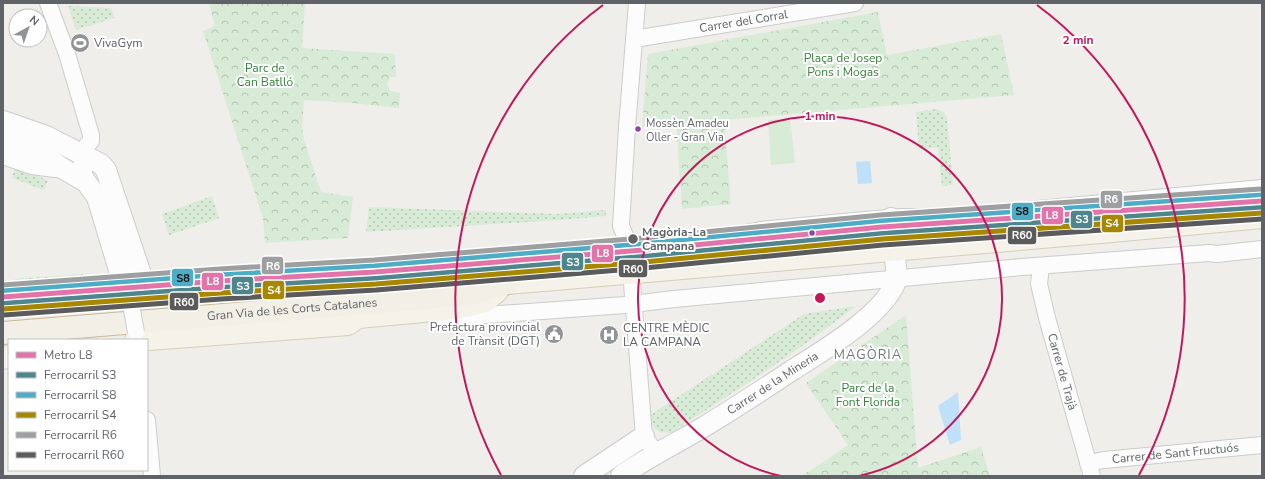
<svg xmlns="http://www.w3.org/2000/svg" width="1265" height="479" viewBox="0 0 1265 479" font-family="'Nunito Sans',sans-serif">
<defs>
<pattern id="grass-dots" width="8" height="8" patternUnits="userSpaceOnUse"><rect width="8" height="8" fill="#d8ebd6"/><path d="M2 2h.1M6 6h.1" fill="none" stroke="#b2c2b1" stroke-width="1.8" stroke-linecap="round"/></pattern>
<pattern id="forest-crowns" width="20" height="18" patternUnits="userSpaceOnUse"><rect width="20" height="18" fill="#d8ebd6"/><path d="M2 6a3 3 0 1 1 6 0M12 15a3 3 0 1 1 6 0" fill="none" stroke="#b2c2b1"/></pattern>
</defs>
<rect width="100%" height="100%" fill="#efeeea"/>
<path fill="url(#grass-dots)" d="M68,6L111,8L114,18L76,30Z
M937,109L943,112L947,117L953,185L942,186L938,147L919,149L916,112Z
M15,168L48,180L44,190L12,178Z
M212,196L219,218L169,235L162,214Z
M369,207L558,214L606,210V216L560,220L366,232Z
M83,274L86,282L15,284V279Z
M856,306C797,352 734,392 671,433C656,433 656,430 650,418L652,414L804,314Z"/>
<path fill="url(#forest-crowns)" d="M209,3H305L302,48L395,54L396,77H391L387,83L390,91L400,93L399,108L353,103L304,100L302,127L304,140L321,192L353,197L348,238L265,243L263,218L203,31L215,26Z
M878,12L887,55L1001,34L1014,95L724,120L731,204L682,209L676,120L642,127L648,54Z
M906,315L918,468L981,447L990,476H802L848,445L806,383Z"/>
<path fill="#d8ebd6" d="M790,118L795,163L771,165L768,120Z"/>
<path fill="#bfe0f9" d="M870,161L872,183L858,184L856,162Z
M958,392L961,440L950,445L938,406Z"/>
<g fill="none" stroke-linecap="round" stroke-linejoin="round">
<g stroke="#cbcccc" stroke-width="18">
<g id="minor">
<path d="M48,3L67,54L91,135V141L80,153L86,182"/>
<path d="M637,3L627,127L621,226L629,245L644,436L657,455"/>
<path id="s1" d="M634,39L855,3"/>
<path d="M455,261L740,234L761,230L853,221L900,217H929L1017,211L1262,188"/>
<path id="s2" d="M1041,266L1039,284L1047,318L1092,476"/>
<path d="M445,318L625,305L674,299L1022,267L1209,253L1217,254L1262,249"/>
<path d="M147,420L152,476"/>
<path id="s3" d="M1088,463L1104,460L1262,445"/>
</g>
</g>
<g stroke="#cbcccc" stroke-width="22">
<g id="tertiary">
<path d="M3,121L46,136L101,164L106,170L145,286"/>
<path d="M3,138L33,148L45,150"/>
<path d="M33,148L62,168L86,182L97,197L119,270L129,288"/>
<path d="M3,154L32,164L55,167"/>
<path d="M584,476L644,436"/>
<path id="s4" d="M621,476C646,458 675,444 702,428C733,409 764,389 794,369C823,351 888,312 897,278L891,218"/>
</g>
</g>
<g stroke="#d7ceb8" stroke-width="24">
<path id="primary" d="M3,293L64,295L145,286L395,267L478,270L508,283L1112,231L1262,217
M136,340L348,324L358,317L456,308L485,301L497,291
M3,358L9,357"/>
</g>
<g stroke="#c8b996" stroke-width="24">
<g id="trunk">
<path d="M327,291L423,283H456"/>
<path d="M3,307L14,306L64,295"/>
<path id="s5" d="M3,333L416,299L473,293L508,283"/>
</g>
</g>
<use href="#minor" stroke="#fdfcfc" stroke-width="16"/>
<use href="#tertiary" stroke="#fdfcfc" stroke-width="20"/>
<use href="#primary" stroke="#f4f2e9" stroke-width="22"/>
<use href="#trunk" stroke="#f2f0e6" stroke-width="22"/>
<g stroke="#cbcccc" stroke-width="18" stroke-linecap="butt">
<path id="minor-bridge" d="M130,299L136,332"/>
</g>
<use href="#minor-bridge" stroke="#fdfcfc" stroke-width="16"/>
<g stroke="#fff" stroke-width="8">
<path id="rail-1" d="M3,303L220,287L375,278L643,256L882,233L1262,207"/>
</g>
<g stroke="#fff" stroke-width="8">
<path id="rail-2" d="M3,291L220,275L375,266L642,244L882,221L1262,195"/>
</g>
<g stroke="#fff" stroke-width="8">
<path id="rail-3" d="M4,309L221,293L376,284L644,262L883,239L1262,213"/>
</g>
<g stroke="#fff" stroke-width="8">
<path id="rail-4" d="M3,285L219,269L374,260L642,238L881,215L1261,189"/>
</g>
<g stroke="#fff" stroke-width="8">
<path id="rail-5" d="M4,315L221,299L376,290L644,268L883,245L1262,219"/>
</g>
<use href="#rail-1" stroke="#4f868e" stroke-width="5"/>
<use href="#rail-2" stroke="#4dadc6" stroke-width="5"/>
<use href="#rail-3" stroke="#a78600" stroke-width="5"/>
<use href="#rail-4" stroke="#9e9fa0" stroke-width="5"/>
<use href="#rail-5" stroke="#5b5b5b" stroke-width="5"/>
<g stroke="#fff" stroke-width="8">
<path id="metro-1" d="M3,297L220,281L375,272L643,250L882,227L1262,201"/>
</g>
<use href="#metro-1" stroke="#e274aa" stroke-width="5"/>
</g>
<g fill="none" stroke="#c2185b" stroke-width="2">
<path d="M781 476A182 182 0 1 1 859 476"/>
<path d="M501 475A365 365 0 0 1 603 5M1037 5A365 365 0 0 1 1139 475"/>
</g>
<defs>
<g id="stadium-disc" transform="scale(1)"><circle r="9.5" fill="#919496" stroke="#fff"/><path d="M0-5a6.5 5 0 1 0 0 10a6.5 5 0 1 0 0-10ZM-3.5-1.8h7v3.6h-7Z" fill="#fff"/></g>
<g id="civic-disc" transform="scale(1)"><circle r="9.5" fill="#919496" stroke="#fff"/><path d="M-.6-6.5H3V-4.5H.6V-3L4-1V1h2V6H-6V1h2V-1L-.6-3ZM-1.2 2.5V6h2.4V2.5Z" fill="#fff"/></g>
<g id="hospital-disc" transform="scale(1)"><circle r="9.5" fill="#919496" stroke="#fff"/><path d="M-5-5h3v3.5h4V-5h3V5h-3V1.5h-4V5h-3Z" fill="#fff"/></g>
</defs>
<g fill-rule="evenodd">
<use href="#stadium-disc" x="80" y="43"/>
<use href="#civic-disc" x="554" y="334"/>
<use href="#hospital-disc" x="609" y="335"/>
</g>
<g fill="#8e44ad" stroke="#fff" stroke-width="1.5">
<circle cx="638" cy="129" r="3.5"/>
<circle cx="812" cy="233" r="3.5"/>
</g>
<circle fill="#5f6368" stroke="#fff" stroke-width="1.5" cx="633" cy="239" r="5.5"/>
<g text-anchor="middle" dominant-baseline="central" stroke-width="4" stroke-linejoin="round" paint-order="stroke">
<g font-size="11" fill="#5f6368" stroke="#fff" text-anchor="start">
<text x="646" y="123">Mossèn Amadeu<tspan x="646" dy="14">Oller - Gran Via</tspan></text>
</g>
<g font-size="12" fill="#5f6368" stroke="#fff">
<text stroke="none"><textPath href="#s1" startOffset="111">Carrer del Corral</textPath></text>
<text stroke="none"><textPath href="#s5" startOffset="290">Gran Via de les Corts Catalanes</textPath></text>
<text stroke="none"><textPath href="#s2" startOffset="109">Carrer de Trajà</textPath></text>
<text stroke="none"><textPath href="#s4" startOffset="178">Carrer de la Mineria</textPath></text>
<text stroke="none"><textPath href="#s3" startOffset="88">Carrer de Sant Fructuós</textPath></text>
</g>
<g font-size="12" fill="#5f6368" stroke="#fff" text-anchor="start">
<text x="94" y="43">VivaGym</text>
<text x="540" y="327" text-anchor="end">Prefactura provincial<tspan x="540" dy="14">de Trànsit (DGT)</tspan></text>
<text x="623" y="328">CENTRE MÈDIC<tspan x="623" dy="14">LA CAMPANA</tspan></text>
</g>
<g font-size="12" fill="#348238" stroke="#fff">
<text x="843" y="58">Plaça de Josep<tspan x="843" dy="14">Pons i Mogas</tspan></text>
<text x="265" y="68">Parc de<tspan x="265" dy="14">Can Batlló</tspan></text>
<text x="868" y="388">Parc de la<tspan x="868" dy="14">Font Florida</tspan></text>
</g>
<g font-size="12" font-weight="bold" fill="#5f6368" stroke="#fff" text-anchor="start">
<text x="642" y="232">Magòria-La<tspan x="642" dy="14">Campana</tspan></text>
</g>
<g font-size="13" letter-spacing="1" fill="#70757a" stroke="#fff">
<text x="868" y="355">MAGÒRIA</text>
</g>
</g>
<circle cx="820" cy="298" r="6" fill="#c2185b" stroke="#fff" stroke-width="2"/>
<g font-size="12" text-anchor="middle" font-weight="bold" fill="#c2185b" stroke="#fff" stroke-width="4" stroke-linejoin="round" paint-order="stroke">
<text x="1078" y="44">2 min</text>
<text x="820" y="120">1 min</text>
</g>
<g stroke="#fff" stroke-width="1.5">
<rect x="1100" y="190" width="23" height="19" rx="4" fill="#9e9fa0"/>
<rect x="1011" y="202" width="23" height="19" rx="4" fill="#4dadc6"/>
<rect x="1041" y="206" width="23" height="19" rx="4" fill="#e274aa"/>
<rect x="1070" y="210" width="23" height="19" rx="4" fill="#4f868e"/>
<rect x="1101" y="214" width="23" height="19" rx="4" fill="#a78600"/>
<rect x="1007" y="226" width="30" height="19" rx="4" fill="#5b5b5b"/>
<rect x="591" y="244" width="23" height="19" rx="4" fill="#e274aa"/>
<rect x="561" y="252" width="23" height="19" rx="4" fill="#4f868e"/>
<rect x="261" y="256" width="23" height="19" rx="4" fill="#9e9fa0"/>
<rect x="618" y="259" width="30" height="19" rx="4" fill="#5b5b5b"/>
<rect x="171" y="268" width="23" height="19" rx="4" fill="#4dadc6"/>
<rect x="201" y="272" width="23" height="19" rx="4" fill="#e274aa"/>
<rect x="231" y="276" width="23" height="19" rx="4" fill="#4f868e"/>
<rect x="262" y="280" width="23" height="20" rx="4" fill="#a78600"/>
<rect x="169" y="292" width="30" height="19" rx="4" fill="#5b5b5b"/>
</g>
<g font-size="11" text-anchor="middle" font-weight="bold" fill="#fff">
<text x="1111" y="203">R6</text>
<text x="1052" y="219">L8</text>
<text x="1082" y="223">S3</text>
<text x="1112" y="227">S4</text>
<text x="1022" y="239">R60</text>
<text x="603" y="257">L8</text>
<text x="573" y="266">S3</text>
<text x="273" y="270">R6</text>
<text x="633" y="273">R60</text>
<text x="213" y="285">L8</text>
<text x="243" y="290">S3</text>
<text x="274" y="294">S4</text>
<text x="184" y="306">R60</text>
</g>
<g font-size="11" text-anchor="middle" font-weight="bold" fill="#111">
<text x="1022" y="215">S8</text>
<text x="183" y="282">S8</text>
</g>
<rect width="1265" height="479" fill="none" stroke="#5f6368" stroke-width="8"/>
<rect x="8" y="339" width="140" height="132" fill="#ffffff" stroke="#bfc1c3"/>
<rect x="16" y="352" width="20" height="6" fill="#e274aa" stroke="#bfc1c3"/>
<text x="44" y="359" font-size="12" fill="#5f6368">Metro L8</text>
<rect x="16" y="372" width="20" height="6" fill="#4f868e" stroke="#bfc1c3"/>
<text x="44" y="379" font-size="12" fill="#5f6368">Ferrocarril S3</text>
<rect x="16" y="392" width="20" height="6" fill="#4dadc6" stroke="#bfc1c3"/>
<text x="44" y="399" font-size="12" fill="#5f6368">Ferrocarril S8</text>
<rect x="16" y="412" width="20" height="6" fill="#a78600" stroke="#bfc1c3"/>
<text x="44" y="419" font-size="12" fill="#5f6368">Ferrocarril S4</text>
<rect x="16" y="432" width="20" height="6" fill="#9e9fa0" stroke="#bfc1c3"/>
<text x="44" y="439" font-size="12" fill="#5f6368">Ferrocarril R6</text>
<rect x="16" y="452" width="20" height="6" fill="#5b5b5b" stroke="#bfc1c3"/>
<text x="44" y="459" font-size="12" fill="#5f6368">Ferrocarril R60</text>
<g transform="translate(28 28) rotate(40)"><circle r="19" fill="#ffffff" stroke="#bfc1c3"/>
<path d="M0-3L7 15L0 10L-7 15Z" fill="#919496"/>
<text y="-6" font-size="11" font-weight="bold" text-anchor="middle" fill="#5f6368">N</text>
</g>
</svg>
